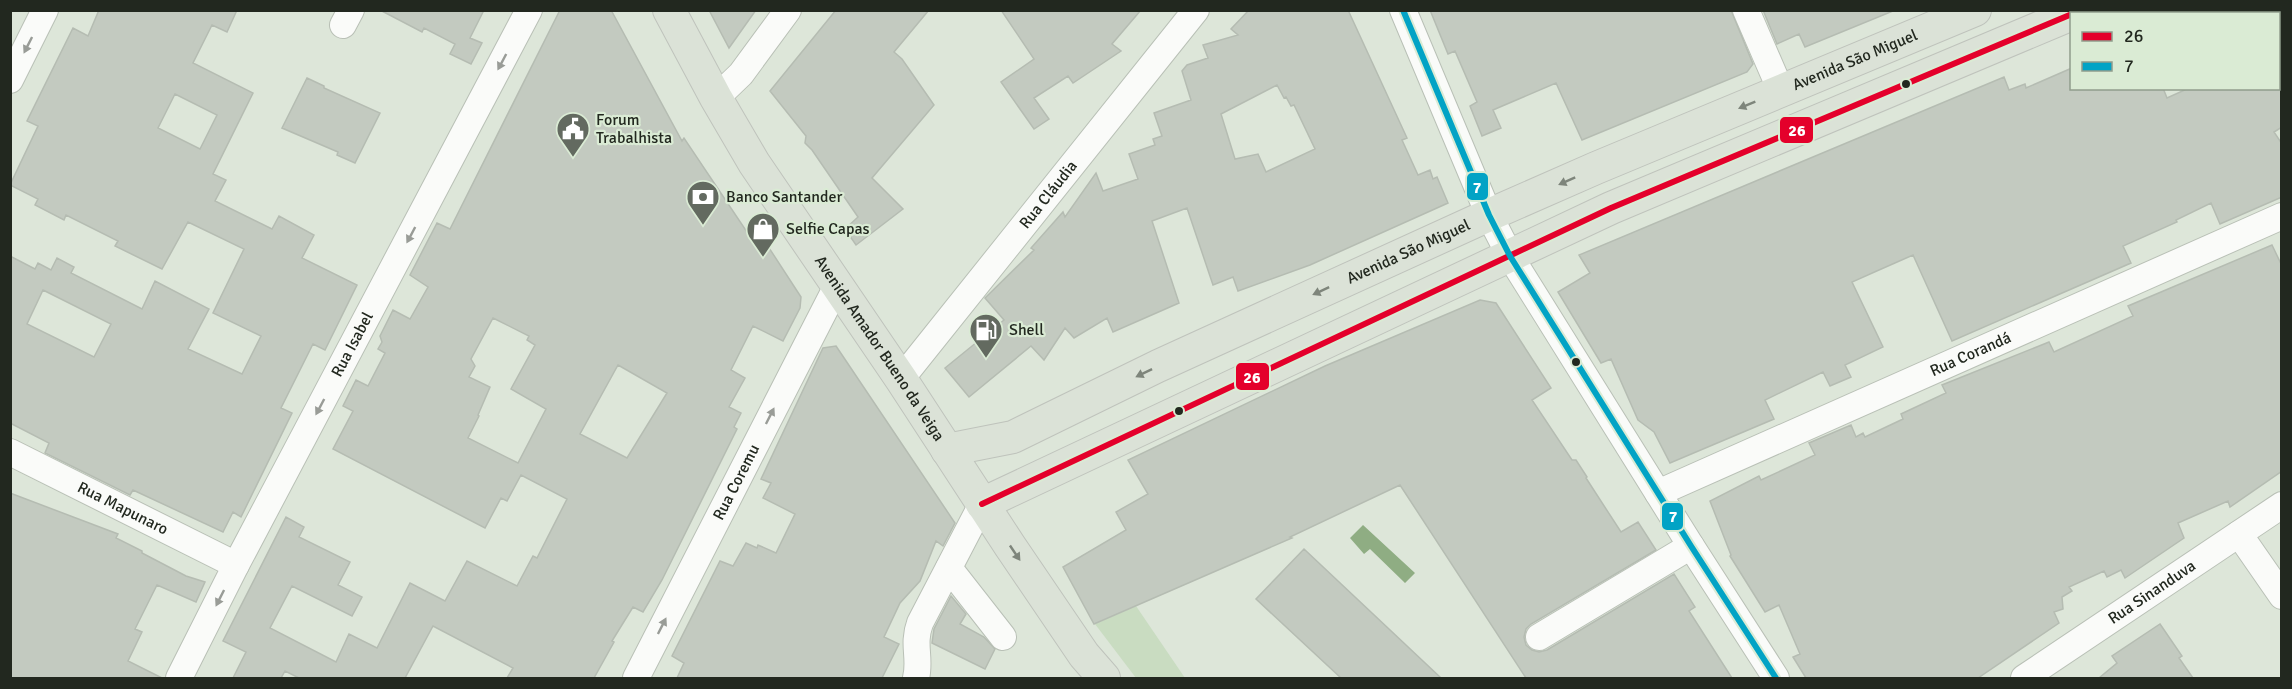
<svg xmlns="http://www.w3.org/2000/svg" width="2292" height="689" viewBox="0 0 2292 689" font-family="Signika,sans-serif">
<rect width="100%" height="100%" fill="#dde6d9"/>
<path fill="#c9dcc1" d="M1136,606L1185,678H1136L1095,624Z"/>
<path fill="#8fad83" d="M1363,525L1415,573L1405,583L1370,549L1364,554L1350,538Z"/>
<path fill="#c3cac0" stroke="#b5bcb2" stroke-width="1.5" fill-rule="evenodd" d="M99,10H237L227,32L212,25L193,63L253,93L213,174L226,180L215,201L272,229L279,216L314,235L302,258L357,285L325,350L313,344L281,408L292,413L241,517L233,512L223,532L133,490L130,495L45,453L49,443L10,423V256L35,269L38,263L51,270L57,258L74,267L71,273L142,309L155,281L209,309L188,349L242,374L261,336L213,313L244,249L188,222L162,269L115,246L118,241L66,215L64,220L35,205L38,199L10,185L38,126L27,121L73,28L88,36ZM175,94L217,115L200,149L158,128ZM43,290L111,324L94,357L27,324Z
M380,10H484L470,38L482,43L471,64L450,54L455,44L424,28L422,32Z
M560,10H611L682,141L684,138L755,244L760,234L801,297L800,308L783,341L753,326L731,370L745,378L729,407L741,413L734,427L737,429L662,580L643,612L633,607L612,641L614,642L594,678H507L513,668L433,626L405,678H299L285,671L281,678H233L246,652L223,641L286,517L304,527L299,537L350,562L338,585L362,597L352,616L292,586L270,628L336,662L349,634L377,648L410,583L445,601L467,561L517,586L533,556L537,558L567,499L521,475L507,501L501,498L485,528L333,449L353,411L343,406L356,380L368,386L385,353L378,349L382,342L380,336L393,310L410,319L428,287L410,275L437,223L450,229ZM493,318L529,336L527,340L535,345L511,389L546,409L518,463L468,438L479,416L478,415L490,387L469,377L475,366L471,359ZM618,365L667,393L627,458L580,434Z
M709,10H756L729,48Z
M836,10H929L894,52L902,59L934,105L872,178L903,209L856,245L845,229L858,217L812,150L805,143L806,136L770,91Z
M1001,10H1141L1112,44L1121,51L1073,83L1068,76L1034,98L1049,119L1034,129L1001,82L1034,59Z
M1249,10H1348L1407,138L1402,140L1418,175L1430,170L1433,179L1437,177L1448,203L1310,265L1238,291L1233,277L1213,285L1187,208L1152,221L1179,303L1113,332L1107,318L1074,338L1065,328L1044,360L1031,346L969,397L945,368L1004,320L985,298L1034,250L1031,248L1063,212L1065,217L1096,173L1103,191L1138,179L1129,154L1155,145L1153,139L1162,136L1154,113L1191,100L1182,71L1187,65L1208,58L1203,45L1238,35L1231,29ZM1277,85L1284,98L1286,97L1291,106L1294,105L1315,149L1266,172L1258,154L1235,159L1221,114Z
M1430,10H1731L1753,64L1747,72L1582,140L1556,83L1493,110L1501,128L1482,136L1470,106L1477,102L1455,51L1448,54Z
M1763,10H1892L1893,11L1805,47L1799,34L1777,44Z
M2072,68V88H2163L2167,98L2189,88H2282V127L2274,132L2282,144V197L2220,224L2211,203L2176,220L2177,222L2123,246L2131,263L1952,341L1913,255L1879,270L1852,282L1883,347L1845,365L1851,377L1830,386L1823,372L1765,400L1774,419L1670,463L1654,432L1638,420L1611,359L1601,363L1558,292L1590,273L1579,255L2004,77L2009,90L2025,84L2026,88Z
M307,78L324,86V88L380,113L355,163L337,155L338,152L282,128Z
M2272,245L2282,266V471L2230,507L2228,501L2178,523L2184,538L2125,578L2121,570L2107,577L2104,571L2069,587L2072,591L2062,597L2063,609L2054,612L2059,623L1978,678H1806L1793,657L1800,654L1779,605L1765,612L1730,556L1731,555L1710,501L1759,476L1761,480L1815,455L1809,443L1851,425L1856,437L1863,433L1865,437L1903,419L1901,414L1946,393L1942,385L2049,342L2054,352L2133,316L2128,306Z
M1480,300L1496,303L1551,388L1532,400L1572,460H1576L1587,477L1586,478L1621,532L1638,522L1656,550L1531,624L1526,629L1524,637L1526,645L1532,650L1539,652L1547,650L1674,574L1695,607L1689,611L1732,678H1526L1400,485L1290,537L1292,538L1094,624L1063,567L1126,530L1116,512L1148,494L1128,460L1325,366Z
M836,346L955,523L943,546L936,541L920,581L900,603L884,637L899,644L882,678H677L684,663L672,656L720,561L733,566L746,543L757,548L758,545L776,553L795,514L763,498L771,483L761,479L823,348Z
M10,493L118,534L116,538L142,551V553L186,576L205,582L196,602L157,585L135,629L142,632L128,661L162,678H10Z
M1304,549L1441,678H1341L1256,599Z
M951,596L966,614L960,624L984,637L995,649L985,669L932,643L934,629Z
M2160,624L2182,656L2179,658L2193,678H2099L2117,663L2112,656Z"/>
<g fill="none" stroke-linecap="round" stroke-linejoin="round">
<g stroke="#b9c0b6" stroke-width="28">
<g id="minor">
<path d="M1403,10L1489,215L1510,256L1691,546L1776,678"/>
<path d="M1746,10L1781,91"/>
<path d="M2261,10L2263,14"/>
<path d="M343,25L351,10"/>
<path d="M2278,36L2282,41"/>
<path d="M10,80L45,10"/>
<path d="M716,98L741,74L788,10"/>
<path id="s1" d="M901,379L1196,10"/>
<path id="s2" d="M10,452L236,565"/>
<path id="s3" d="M1658,493L2282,216"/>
<path d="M2239,534L2282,596"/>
<path d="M949,568L1003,637"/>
<path d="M1539,637L1691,546"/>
<path id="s4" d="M179,678L236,565L529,10"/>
<path id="s5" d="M636,678L837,286"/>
<path d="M916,678C921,658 912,645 920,623L982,504"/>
<path id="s6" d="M2024,678L2282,505"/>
</g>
</g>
<g stroke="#bfc3bc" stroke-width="34">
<g id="major">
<path id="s7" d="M669,10L716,98L754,163L901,379L1010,546L1084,655L1104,678"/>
<path id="s8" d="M947,450L1013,437L1158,366L1489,215L1596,168L1975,10"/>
<path d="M982,504L1611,208L2072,14"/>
</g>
</g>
<use href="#minor" stroke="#fafbf9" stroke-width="26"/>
<use href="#major" stroke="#dbe2d7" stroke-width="32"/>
<g stroke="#daebd4" stroke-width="10">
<path id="bus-1" d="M982,504L1611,208L2072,14"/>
</g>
<g stroke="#daebd4" stroke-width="10">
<path id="bus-2" d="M1403,10L1489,215L1510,256L1691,546L1776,678"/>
</g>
<use href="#bus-1" stroke="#e4002b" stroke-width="6"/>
<use href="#bus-2" stroke="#02a3c5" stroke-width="6"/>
</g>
<defs><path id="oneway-solid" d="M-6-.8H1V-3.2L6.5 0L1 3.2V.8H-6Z" transform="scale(1.5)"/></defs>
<g fill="#999c97">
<use href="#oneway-solid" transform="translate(28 45) rotate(117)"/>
<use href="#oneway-solid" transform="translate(502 62) rotate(118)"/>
<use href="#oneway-solid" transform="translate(411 235) rotate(118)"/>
<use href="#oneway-solid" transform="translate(320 407) rotate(118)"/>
<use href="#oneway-solid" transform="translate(770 416) rotate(-63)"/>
<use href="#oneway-solid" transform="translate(220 598) rotate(117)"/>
<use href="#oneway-solid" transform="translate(662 626) rotate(-63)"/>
</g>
<g fill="#7e857b">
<use href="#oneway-solid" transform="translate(1747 105) rotate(158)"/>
<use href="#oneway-solid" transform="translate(1567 181) rotate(156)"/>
<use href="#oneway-solid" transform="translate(1321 291) rotate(155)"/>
<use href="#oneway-solid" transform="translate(1144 373) rotate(154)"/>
<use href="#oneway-solid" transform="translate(1015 553) rotate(56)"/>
</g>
<defs>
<g id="civic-pin" transform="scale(1.725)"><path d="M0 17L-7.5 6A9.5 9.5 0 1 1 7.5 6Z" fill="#636a60" stroke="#daebd4"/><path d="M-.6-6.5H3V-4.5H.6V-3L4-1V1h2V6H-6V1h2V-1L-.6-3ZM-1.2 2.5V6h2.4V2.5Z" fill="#fff"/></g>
<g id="bank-pin" transform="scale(1.725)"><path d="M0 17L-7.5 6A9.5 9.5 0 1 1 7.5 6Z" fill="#636a60" stroke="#daebd4"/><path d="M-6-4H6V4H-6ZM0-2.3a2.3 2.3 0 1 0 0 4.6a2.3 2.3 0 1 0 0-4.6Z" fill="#fff"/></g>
<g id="shop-pin" transform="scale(1.725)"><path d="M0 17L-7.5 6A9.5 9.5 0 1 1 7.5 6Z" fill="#636a60" stroke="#daebd4"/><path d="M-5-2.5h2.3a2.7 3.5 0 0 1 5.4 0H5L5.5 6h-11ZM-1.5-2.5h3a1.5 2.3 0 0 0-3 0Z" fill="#fff"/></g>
<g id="fuel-pin" transform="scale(1.725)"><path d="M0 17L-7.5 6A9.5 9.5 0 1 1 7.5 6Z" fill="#636a60" stroke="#daebd4"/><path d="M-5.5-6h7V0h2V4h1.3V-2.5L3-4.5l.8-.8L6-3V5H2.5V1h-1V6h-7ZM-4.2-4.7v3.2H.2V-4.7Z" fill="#fff"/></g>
</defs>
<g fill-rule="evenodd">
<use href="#civic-pin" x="573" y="129"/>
<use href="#bank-pin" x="703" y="197"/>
<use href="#shop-pin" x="763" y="229"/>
<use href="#fuel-pin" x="986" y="330"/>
</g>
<g fill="#22281f" stroke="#daebd4" stroke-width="2">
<circle cx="1906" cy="84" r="5"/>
<circle cx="1576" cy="362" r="5"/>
<circle cx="1179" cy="411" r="5"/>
</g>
<g text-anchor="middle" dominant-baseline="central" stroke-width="4.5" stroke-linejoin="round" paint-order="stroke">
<g font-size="16" fill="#22281f" stroke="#daebd4">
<text stroke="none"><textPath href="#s8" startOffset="990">Avenida São Miguel</textPath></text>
<text stroke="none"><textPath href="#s1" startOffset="236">Rua Cláudia</textPath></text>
<text stroke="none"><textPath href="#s8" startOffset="504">Avenida São Miguel</textPath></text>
<text stroke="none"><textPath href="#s4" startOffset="376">Rua Isabel</textPath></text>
<text stroke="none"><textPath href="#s7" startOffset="399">Avenida Amador Bueno da Veiga</textPath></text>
<text stroke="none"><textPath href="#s3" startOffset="342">Rua Corandá</textPath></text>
<text stroke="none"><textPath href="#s5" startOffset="220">Rua Coremu</textPath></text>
<text stroke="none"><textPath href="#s2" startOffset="126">Rua Mapunaro</textPath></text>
<text stroke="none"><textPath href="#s6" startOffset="154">Rua Sinanduva</textPath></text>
</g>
<g font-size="16" fill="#22281f" stroke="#daebd4" text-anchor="start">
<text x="596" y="120">Forum<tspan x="596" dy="18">Trabalhista</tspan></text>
<text x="726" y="197">Banco Santander</text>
<text x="786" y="229">Selfie Capas</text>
<text x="1009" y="330">Shell</text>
</g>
</g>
<g stroke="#daebd4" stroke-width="2">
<rect x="1779" y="116" width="35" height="28" rx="6" fill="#e4002b"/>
<rect x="1466" y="172" width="23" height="29" rx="6" fill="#02a3c5"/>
<rect x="1235" y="362" width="35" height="29" rx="6" fill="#e4002b"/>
<rect x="1661" y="502" width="23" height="29" rx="6" fill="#02a3c5"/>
</g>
<g font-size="16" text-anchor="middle" font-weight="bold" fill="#fff">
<text x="1797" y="136">26</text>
<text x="1477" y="193">7</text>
<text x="1252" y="383">26</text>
<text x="1673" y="522">7</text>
</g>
<rect width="2292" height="689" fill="none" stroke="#22281f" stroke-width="24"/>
<rect x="2070" y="12" width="210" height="78" fill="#daebd4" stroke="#909d8c" stroke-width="1.5"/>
<rect x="2082" y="32" width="30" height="9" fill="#e4002b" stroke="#909d8c" stroke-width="1.5"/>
<text x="2124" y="42" font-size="18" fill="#22281f">26</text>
<rect x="2082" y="62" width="30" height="9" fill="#02a3c5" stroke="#909d8c" stroke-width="1.5"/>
<text x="2124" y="72" font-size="18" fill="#22281f">7</text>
</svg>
